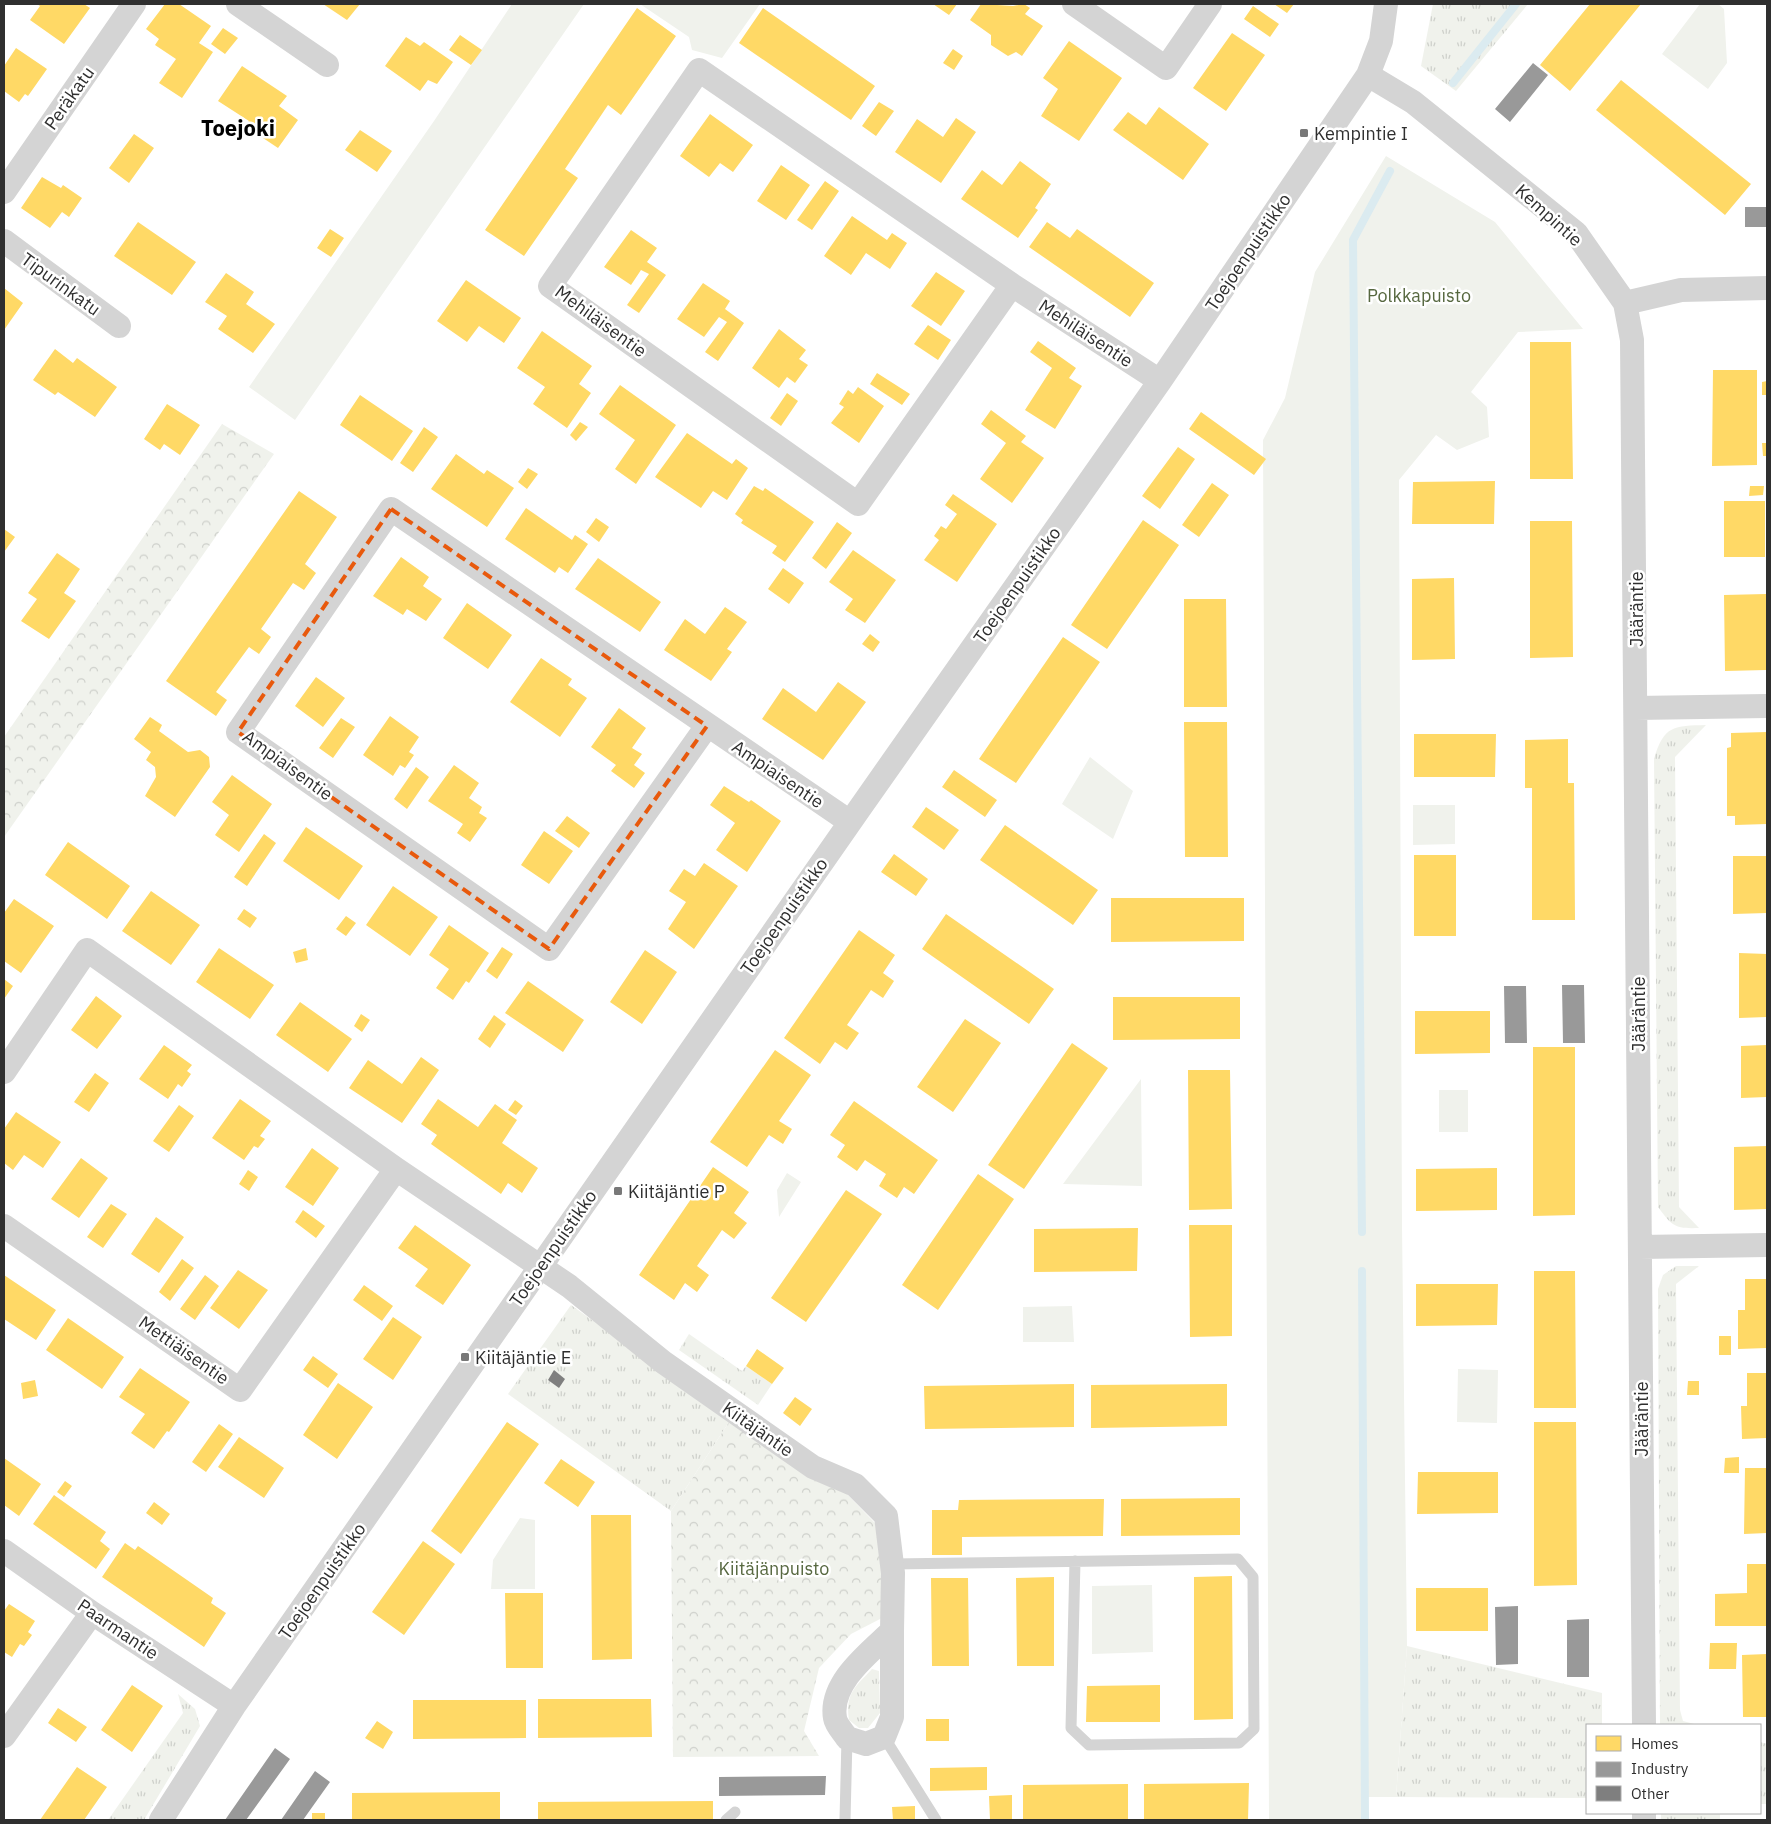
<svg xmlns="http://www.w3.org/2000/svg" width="1771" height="1824" viewBox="0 0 1771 1824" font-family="'IBM Plex Sans',sans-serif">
<defs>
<pattern id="grass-tufts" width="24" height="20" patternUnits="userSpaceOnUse" patternTransform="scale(1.25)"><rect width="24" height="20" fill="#f0f2ec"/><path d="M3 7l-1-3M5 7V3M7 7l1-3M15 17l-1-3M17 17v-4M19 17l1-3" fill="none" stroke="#ced0cb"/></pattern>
<pattern id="forest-crowns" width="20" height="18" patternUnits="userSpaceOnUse" patternTransform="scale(1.25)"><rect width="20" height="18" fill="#f0f2ec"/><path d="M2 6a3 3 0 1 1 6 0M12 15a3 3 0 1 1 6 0" fill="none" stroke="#ced0cb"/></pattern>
</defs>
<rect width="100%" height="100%" fill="#fff"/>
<path fill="url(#grass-tufts)" d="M1433,4H1528L1456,91L1421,66Z
M1706,725L1675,757L1679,1207L1699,1228C1675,1229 1672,1226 1658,1207L1654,759C1664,725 1674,726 1706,725Z
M1676,1266H1699L1676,1284L1680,1710L1683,1721L1698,1725H1660L1658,1289L1663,1275Z
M571,1305L731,1419L671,1511L508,1394Z
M689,1334L742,1371L746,1366L772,1384L758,1405L679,1350Z
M1407,1646L1602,1693V1725H1587V1798L1396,1797Z
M872,1669L879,1671L880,1713L868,1728H859L849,1720C845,1694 855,1687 872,1669Z
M178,1694L195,1709L200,1726L144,1820H108L183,1713Z
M1760,1742L1767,1744V1804H1760Z
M1661,1813H1720V1820H1661Z"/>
<path fill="url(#forest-crowns)" d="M222,424L274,454L4,837V737Z
M731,1419L845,1492L875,1523L884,1576L882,1618L851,1634L819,1668L804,1731L819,1756L673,1757L671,1511Z"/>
<path fill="#f0f2ec" d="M512,4H584L295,420L249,387L434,121Z
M640,4H760L722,58L692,50L689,37Z
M1700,4H1718L1724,9L1727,63L1708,89L1662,54Z
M1386,156L1495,222L1583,329L1518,332L1471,392L1487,407L1489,437L1457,450L1436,435L1399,480L1402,1226L1407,1646L1396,1797H1367V1820H1269L1263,440L1285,398L1315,272Z
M1090,757L1133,791L1113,839L1062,804Z
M1413,805H1455V844L1413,845Z
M1141,1079L1142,1186L1063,1184Z
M1439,1090H1468V1132H1439Z
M787,1173L801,1182L779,1217L777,1190Z
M1072,1306L1074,1342H1023V1307Z
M1458,1369L1498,1370L1497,1423L1457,1422Z
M520,1518L535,1520V1589H491L493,1560Z
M1152,1585L1153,1652L1092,1654V1586Z"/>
<path fill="#ffd966" d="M37,4H84L90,8L64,44L30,20L40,6Z
M165,4H179L211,26L199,43L213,52L182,98L159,83L176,59L155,45L159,39L146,29Z
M323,4H360L347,20Z
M933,4H957L949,15Z
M981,4L1013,6L1024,4L1030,8L1025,14L1043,26L1022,56L1016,52L1008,56L991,45V35L970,20Z
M1274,4H1294L1287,13Z
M1590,4H1641L1570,91L1540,65Z
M1253,6L1279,24L1270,37L1244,19Z
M637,8L676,36L621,115L608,105L565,169L578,178L524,256L485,230Z
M763,8L875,86L851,120L739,43Z
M223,28L238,38L225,54L211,44Z
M1232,33L1265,55L1226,111L1193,88Z
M460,35L482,50L471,65L449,50Z
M406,37L420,46L424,42L453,62L437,84L428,80L420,91L385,66Z
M1069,41L1122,78L1079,141L1041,116L1058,89L1043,78Z
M16,48L47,69L28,96L25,94L19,102L4,91V66Z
M953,49L963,56L954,70L943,63Z
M242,66L287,96L279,106L298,120L278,148L245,126L249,121L218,101Z
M1621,80L1751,184L1725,215L1596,110Z
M879,102L894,111L876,136L862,126Z
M1159,107L1209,144L1183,180L1113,130L1128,112L1146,125Z
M710,114L753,145L733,172L720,163L709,177L680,156Z
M956,118L976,132L941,183L895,152L917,119L943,137Z
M360,130L392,151L377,172L345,150Z
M134,134L154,148L129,183L109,168Z
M1020,161L1051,184L1035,208L1038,210L1018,238L961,199L982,170L1002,185Z
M781,165L810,185L786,220L757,201Z
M42,177L61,188L63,185L82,198L69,217L62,212L50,228L21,208Z
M825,181L839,191L812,230L797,220Z
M852,216L887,240L892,233L907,243L890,269L866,253L851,275L824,256Z
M138,222L196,262L172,295L114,256Z
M1047,222L1070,238L1077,229L1154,283L1130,317L1029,247Z
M330,229L344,238L331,257L317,248Z
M631,230L657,248L647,262L666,275L639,313L627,305L649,274L641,270L631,285L604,267Z
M936,272L965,291L941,326L911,306Z
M226,273L254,292L246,304L275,324L253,353L218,329L227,316L205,302Z
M466,280L521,318L504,343L479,326L467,342L437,321Z
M703,283L730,301L725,309L744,323L718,361L705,352L727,322L719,317L704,337L677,319Z
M4,288L23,303L4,330Z
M928,325L951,340L938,360L914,344Z
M779,329L806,350L799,359L808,365L795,383L787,377L779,388L752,368Z
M542,331L592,366L579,384L591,393L567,428L533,404L545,387L517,368Z
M1038,341L1076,368L1069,378L1082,386L1055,429L1025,410L1052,368L1030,352Z
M1530,342H1571L1573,479H1530Z
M55,349L73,363L77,358L117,387L95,417L58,392L55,395L33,380Z
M1713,370H1757V465L1712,466Z
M877,373L910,394L902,405L870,384Z
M1767,381V395H1762V382Z
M620,385L676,425L636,484L615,469L635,440L599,414Z
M858,387L884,406L859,443L831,423L844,407L839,404L848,390L853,394Z
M787,393L798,401L781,426L770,418Z
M360,395L413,431L392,461L340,425Z
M167,404L200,425L180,455L164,444L160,450L144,439Z
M991,410L1026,436L1021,442L1044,458L1012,503L980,479L1006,443L981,424Z
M1201,412L1266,459L1254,475L1189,429Z
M580,422L588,427L576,441L570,435Z
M424,427L438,437L413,472L400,463Z
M687,433L732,464L736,459L748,468L727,500L713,491L701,508L655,477Z
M1762,443H1767V456H1763Z
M1178,447L1195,459L1160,509L1142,496Z
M456,454L484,474L487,470L514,488L487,527L431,489Z
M528,468L538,474L527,489L518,482Z
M1495,481L1494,524H1412L1413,482Z
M1212,483L1229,495L1199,537L1182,525Z
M754,486L763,491L765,488L814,522L785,562L772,553L777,546L741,523L743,520L735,514Z
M1750,486H1764L1763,495L1749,496Z
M299,491L337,517L305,564L316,573L304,590L293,583L261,629L271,637L259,654L249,647L216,692L227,700L216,716L166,681Z
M953,494L997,524L957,582L924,560L939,540L934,536L941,526L946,529L957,514L945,505Z
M1724,501H1765V557H1724Z
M526,508L572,540L575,535L588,544L568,573L559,567L555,573L505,539Z
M596,518L609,527L599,542L586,532Z
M1143,520L1179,545L1107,649L1071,625Z
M1530,521H1572L1573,657L1530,658Z
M837,522L852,533L826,569L812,558Z
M4,529L15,537L4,552Z
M853,550L896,580L865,623L845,610L853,599L829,582Z
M57,553L80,569L64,593L76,601L49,639L21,621L37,599L28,593Z
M401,557L429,577L423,586L442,599L426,621L407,609L403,615L373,596Z
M598,558L661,602L640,632L575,589Z
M783,568L804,583L789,604L768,589Z
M1454,578L1455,659L1412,660V579Z
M1766,594V670L1725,671L1724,595Z
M1184,599H1226L1227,707H1184Z
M467,603L512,635L488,669L443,638Z
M725,607L747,622L727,649L732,652L711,681L664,650L685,619L705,634Z
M870,634L880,642L873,652L862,644Z
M1063,637L1100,662L1016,783L979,759Z
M541,658L572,679L568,685L587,698L560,737L510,702Z
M316,677L345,698L323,727L295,706Z
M838,682L866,702L823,760L762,719L783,688L816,712Z
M619,708L646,728L632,748L642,754L634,765L645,773L634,788L611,771L616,765L591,747Z
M390,716L419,737L409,752L414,755L405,768L400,765L393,776L363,755Z
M150,717L162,725L159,731L188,752L200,750L209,757L210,767L175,817L145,796L156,777L155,767L146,760L151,752L134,739Z
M341,718L355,727L333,758L319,748Z
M1184,722H1227L1228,857H1185Z
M1767,732V824L1735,825V816H1727V748L1731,747V733Z
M1414,734H1496L1495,777H1414Z
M1568,739V783H1574L1575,920H1532V788H1525V740Z
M454,765L479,783L469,798L482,807L479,813L487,818L470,842L457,833L463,824L428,801Z
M416,767L429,777L407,809L394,799Z
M954,770L997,800L985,817L942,787Z
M232,775L272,804L239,852L215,835L229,815L212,802Z
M724,786L749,802L751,800L781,821L747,872L716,850L735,823L710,805Z
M926,807L959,830L944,850L912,827Z
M567,816L590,833L579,848L555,831Z
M1005,825L1098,890L1073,925L980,860Z
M306,827L363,866L339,900L283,861Z
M544,831L573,851L549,884L521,865Z
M264,834L276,843L247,886L234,877Z
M68,842L130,886L107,919L45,875Z
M894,854L928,879L916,896L881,872Z
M1414,855H1456V936H1414Z
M1733,856H1767V913L1733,914Z
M704,863L738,886L694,949L668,929L686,902L669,891L684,869L695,876Z
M393,886L438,917L410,956L366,925Z
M151,891L200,925L171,965L122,931Z
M1111,898H1244V941L1111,942Z
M14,899L54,926L21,973L4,961V913Z
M244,909L257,918L250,928L237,919Z
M946,914L1054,989L1029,1024L922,949Z
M346,916L356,923L346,936L336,929Z
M449,925L489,953L469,983L466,981L453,1000L436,988L449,969L429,955Z
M859,930L895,955L883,973L894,981L883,998L871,990L847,1025L859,1033L847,1050L835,1042L820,1064L784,1038Z
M502,947L513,954L497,979L486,971Z
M219,948L274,985L250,1019L196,982Z
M306,948L308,960L296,963L293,952Z
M645,950L677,972L642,1024L610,1002Z
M1739,953L1767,954V1017L1739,1018Z
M4,979L13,986L4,999Z
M528,981L584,1020L563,1052L505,1013Z
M96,996L122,1016L97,1049L71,1030Z
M1113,997H1240V1039L1113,1040Z
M300,1002L352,1039L328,1072L276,1035Z
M1415,1011H1490V1053L1415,1054Z
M361,1014L370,1020L362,1032L354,1026Z
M494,1015L506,1024L490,1048L478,1039Z
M965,1019L1001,1043L953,1112L917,1087Z
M1072,1043L1108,1068L1024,1189L988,1165Z
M164,1045L192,1065L187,1071L191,1074L182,1087L178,1084L168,1099L139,1079Z
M1767,1045V1097L1741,1098V1046Z
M1533,1047H1575V1215L1533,1216Z
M775,1050L811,1075L779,1121L792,1129L783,1144L769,1135L747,1167L710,1142Z
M421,1057L439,1070L402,1123L349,1088L368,1060L402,1084Z
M1188,1070H1230L1232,1209L1189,1210Z
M95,1073L109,1083L89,1112L74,1102Z
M240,1099L271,1121L260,1136L265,1139L258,1148L254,1146L244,1160L212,1138Z
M438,1099L478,1127L495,1104L517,1120L502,1143L538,1168L522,1193L508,1183L501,1194L431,1144L437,1135L421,1124Z
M515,1100L523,1106L516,1115L508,1110Z
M854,1101L938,1160L914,1194L904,1187L897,1198L879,1186L886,1174L865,1160L857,1171L837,1157L845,1145L830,1135Z
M179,1105L194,1116L169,1152L153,1141Z
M16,1112L61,1142L43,1168L24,1155L13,1170L4,1163V1129Z
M1767,1146V1209L1734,1210V1147Z
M312,1148L339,1168L313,1206L285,1187Z
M81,1158L108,1178L79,1218L51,1199Z
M713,1167L749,1192L734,1213L747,1223L734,1239L722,1230L697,1266L709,1275L697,1292L685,1283L674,1300L639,1275Z
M1497,1168V1210L1416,1211V1169Z
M248,1170L258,1177L249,1191L239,1184Z
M978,1174L1014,1199L938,1310L902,1285Z
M846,1190L882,1214L806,1322L771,1298Z
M111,1204L127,1214L103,1248L87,1237Z
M303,1210L325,1226L316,1238L295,1222Z
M156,1217L184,1237L159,1273L131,1254Z
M415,1225L471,1265L443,1305L415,1286L428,1269L398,1248Z
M1189,1225H1232V1336L1190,1337Z
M1138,1228L1137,1271L1034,1272V1229Z
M182,1259L194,1268L170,1301L159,1292Z
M238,1270L268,1290L239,1329L210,1308Z
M1534,1271H1575L1576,1408H1534Z
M4,1275L56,1310L36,1340L4,1319Z
M205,1275L219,1286L195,1320L180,1309Z
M1745,1279H1767V1348L1738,1349V1310H1745Z
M1416,1284H1498L1497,1325L1416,1326Z
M364,1285L393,1306L382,1321L353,1300Z
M393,1317L422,1337L393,1380L363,1359Z
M68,1318L124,1357L102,1389L46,1350Z
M1719,1336H1731V1355H1719Z
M757,1349L784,1368L772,1384L746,1366Z
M313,1356L338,1374L328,1388L303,1370Z
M140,1368L190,1402L169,1432L167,1431L154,1449L131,1433L145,1414L119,1397Z
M1747,1373H1767V1438L1742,1439L1741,1406H1747Z
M35,1380L38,1396L23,1399L21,1383Z
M1688,1381H1699V1395H1687Z
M338,1383L373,1407L337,1459L303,1435Z
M1074,1384V1427L925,1429L924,1386Z
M1227,1384V1426L1091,1428V1385Z
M795,1397L812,1409L800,1426L783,1413Z
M507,1422L539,1444L461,1554L431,1531Z
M1534,1422H1576L1577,1585L1534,1586Z
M219,1424L233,1434L206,1472L192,1462Z
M239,1437L284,1468L264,1498L218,1467Z
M1739,1457V1473H1724L1725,1458Z
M4,1458L41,1484L19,1516L4,1505Z
M561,1459L595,1482L578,1507L544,1483Z
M1745,1468H1767V1533L1744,1534Z
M1418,1472H1498V1513L1417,1514Z
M65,1481L72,1486L64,1497L57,1492Z
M54,1495L106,1532L100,1541L110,1549L96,1569L33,1524Z
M1240,1498V1535L1121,1536V1499Z
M1104,1499L1103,1536L962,1537V1555H932V1510H958L959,1500Z
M154,1502L170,1514L162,1525L146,1513Z
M591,1515H631L632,1659L592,1660Z
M423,1541L455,1564L404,1635L372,1612Z
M125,1543L135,1550L138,1546L213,1598L211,1603L226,1613L204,1647L102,1577Z
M1747,1564H1767V1626H1715V1594L1747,1593Z
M1232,1576L1233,1719L1194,1720V1577Z
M1054,1577V1666H1017L1016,1578Z
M931,1578H968L969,1666H932Z
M1416,1588H1488V1631H1416Z
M505,1593H543V1668H506Z
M9,1604L35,1621L28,1632L32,1635L24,1646L20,1644L12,1657L4,1652V1611Z
M1710,1643H1737L1736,1669H1709Z
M1767,1654V1717H1743L1742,1655Z
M132,1685L163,1706L132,1752L101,1730Z
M1160,1685V1722H1086L1087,1686Z
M538,1699H651L652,1737L538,1738Z
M413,1700H526V1738L413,1739Z
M58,1708L87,1727L76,1742L48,1723Z
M926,1719H949V1741H926Z
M377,1721L393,1732L383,1749L365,1738Z
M77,1767L107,1787L84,1820H40Z
M987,1767V1790L930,1791V1768Z
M1249,1783L1248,1820H1144V1784Z
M1128,1784V1820H1023V1785Z
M500,1792V1820H352V1793Z
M1012,1795V1820H990L989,1796Z
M713,1801V1820H538V1802Z
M915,1806V1820H893L892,1807Z
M312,1813H325V1820H312Z"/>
<path fill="#999" d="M1533,63L1548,75L1510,122L1495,109Z
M1745,207H1767V227H1745Z
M1562,985H1584L1585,1043H1563Z
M1504,986H1526L1527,1043H1505Z
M1518,1606V1664L1496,1665L1495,1607Z
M1589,1619V1677H1567V1620Z
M275,1748L290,1759L246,1820H225Z
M315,1771L330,1782L303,1820H281Z
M826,1776L825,1795L719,1796V1777Z"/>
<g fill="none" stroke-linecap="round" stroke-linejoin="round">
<path stroke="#dbebf0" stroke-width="8" d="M1453,83L1516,4
M1362,1232L1353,240L1390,171
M1362,1271L1365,1820"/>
</g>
<path fill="#7f7f7f" d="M554,1370L565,1379L559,1388L548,1380Z"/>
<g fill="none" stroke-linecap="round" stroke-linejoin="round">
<path stroke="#d4d4d4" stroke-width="11" d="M892,1564L1238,1559L1253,1577L1254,1729L1239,1743L1089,1745L1071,1728L1075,1561
M884,1737L936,1820
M726,1820L735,1812
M845,1820L847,1738"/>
<path stroke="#d4d4d4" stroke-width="24" d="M238,4L327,65
M1074,4L1166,68L1210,4
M1368,75L1413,102L1576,233L1625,303L1632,340L1644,1725
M4,192L134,4
M4,241L119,326
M1012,285L858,504L550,286L699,70L1012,285L1160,381
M1625,303L1681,290L1767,288
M1636,708L1767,706
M707,726L549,949L238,732L391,509L850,822
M4,1072L87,950L396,1169L569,1286L663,1362L813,1467L855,1485L886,1516L893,1573L892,1631C869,1653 829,1683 835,1718C836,1725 844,1733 847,1738L866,1744L884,1737L892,1717V1631
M4,1226L240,1390L396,1169
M1640,1247L1767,1245
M4,1551L92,1613L234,1706
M4,1736L92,1613
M1644,1813V1820
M161,1820L234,1706L860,808L1160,381L1368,75L1381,41L1386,4"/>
</g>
<path fill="none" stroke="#e8590c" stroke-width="4" stroke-dasharray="10 6" stroke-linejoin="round" d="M391,509L707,726L549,949L238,732Z"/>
<g fill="#787878" stroke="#fff" stroke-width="2">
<rect x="1299" y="128" width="10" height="10" rx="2.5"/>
<rect x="613" y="1186" width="10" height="10" rx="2.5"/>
<rect x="460" y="1352" width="10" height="10" rx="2.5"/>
</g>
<g text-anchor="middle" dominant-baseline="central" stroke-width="5" stroke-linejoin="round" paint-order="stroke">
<g font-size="18" fill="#2f2f2f" stroke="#fff">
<text transform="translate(69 98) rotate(-55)">Peräkatu</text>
<text transform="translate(1549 215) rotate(42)">Kempintie</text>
<text transform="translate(1248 252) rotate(-56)">Toejoenpuistikko</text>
<text transform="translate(61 284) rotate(36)">Tipurinkatu</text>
<text transform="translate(601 321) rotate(36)">Mehiläisentie</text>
<text transform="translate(1086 333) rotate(33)">Mehiläisentie</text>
<text transform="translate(1017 585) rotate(-55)">Toejoenpuistikko</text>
<text transform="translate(1636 609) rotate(-90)">Jääräntie</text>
<text transform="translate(288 765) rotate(36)">Ampiaisentie</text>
<text transform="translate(778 774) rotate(34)">Ampiaisentie</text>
<text transform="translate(784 916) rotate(-55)">Toejoenpuistikko</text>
<text transform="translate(1638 1014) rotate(-90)">Jääräntie</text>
<text transform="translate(553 1248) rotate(-55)">Toejoenpuistikko</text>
<text transform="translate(184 1350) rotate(35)">Mettiäisentie</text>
<text transform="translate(1641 1419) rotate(-90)">Jääräntie</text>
<text transform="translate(758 1429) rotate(35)">Kiitäjäntie</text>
<text transform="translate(322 1581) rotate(-55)">Toejoenpuistikko</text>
<text transform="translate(118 1629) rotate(34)">Paarmantie</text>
</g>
<g font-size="18" fill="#2f2f2f" stroke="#fff" text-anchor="start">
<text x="1314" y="133">Kempintie I</text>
<text x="628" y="1191">Kiitäjäntie P</text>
<text x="475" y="1357">Kiitäjäntie E</text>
</g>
<g font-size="18" fill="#576840" stroke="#fff">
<text x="1419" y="295">Polkkapuisto</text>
<text x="774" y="1568">Kiitäjänpuisto</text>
</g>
<g font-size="22" font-weight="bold" fill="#000" stroke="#fff">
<text x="238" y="127">Toejoki</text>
</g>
</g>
<rect width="1771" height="1824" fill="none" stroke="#2f2f2f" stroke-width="10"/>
<rect x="1586" y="1724" width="175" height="90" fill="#ffffff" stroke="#acacac"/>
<rect x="1596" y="1736" width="25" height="15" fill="#ffd966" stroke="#acacac"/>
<text x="1631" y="1749" font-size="15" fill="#2f2f2f">Homes</text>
<rect x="1596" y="1762" width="25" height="15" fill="#999999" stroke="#acacac"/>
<text x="1631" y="1774" font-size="15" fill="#2f2f2f">Industry</text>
<rect x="1596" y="1786" width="25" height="15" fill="#7f7f7f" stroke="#acacac"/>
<text x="1631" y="1799" font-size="15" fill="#2f2f2f">Other</text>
</svg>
